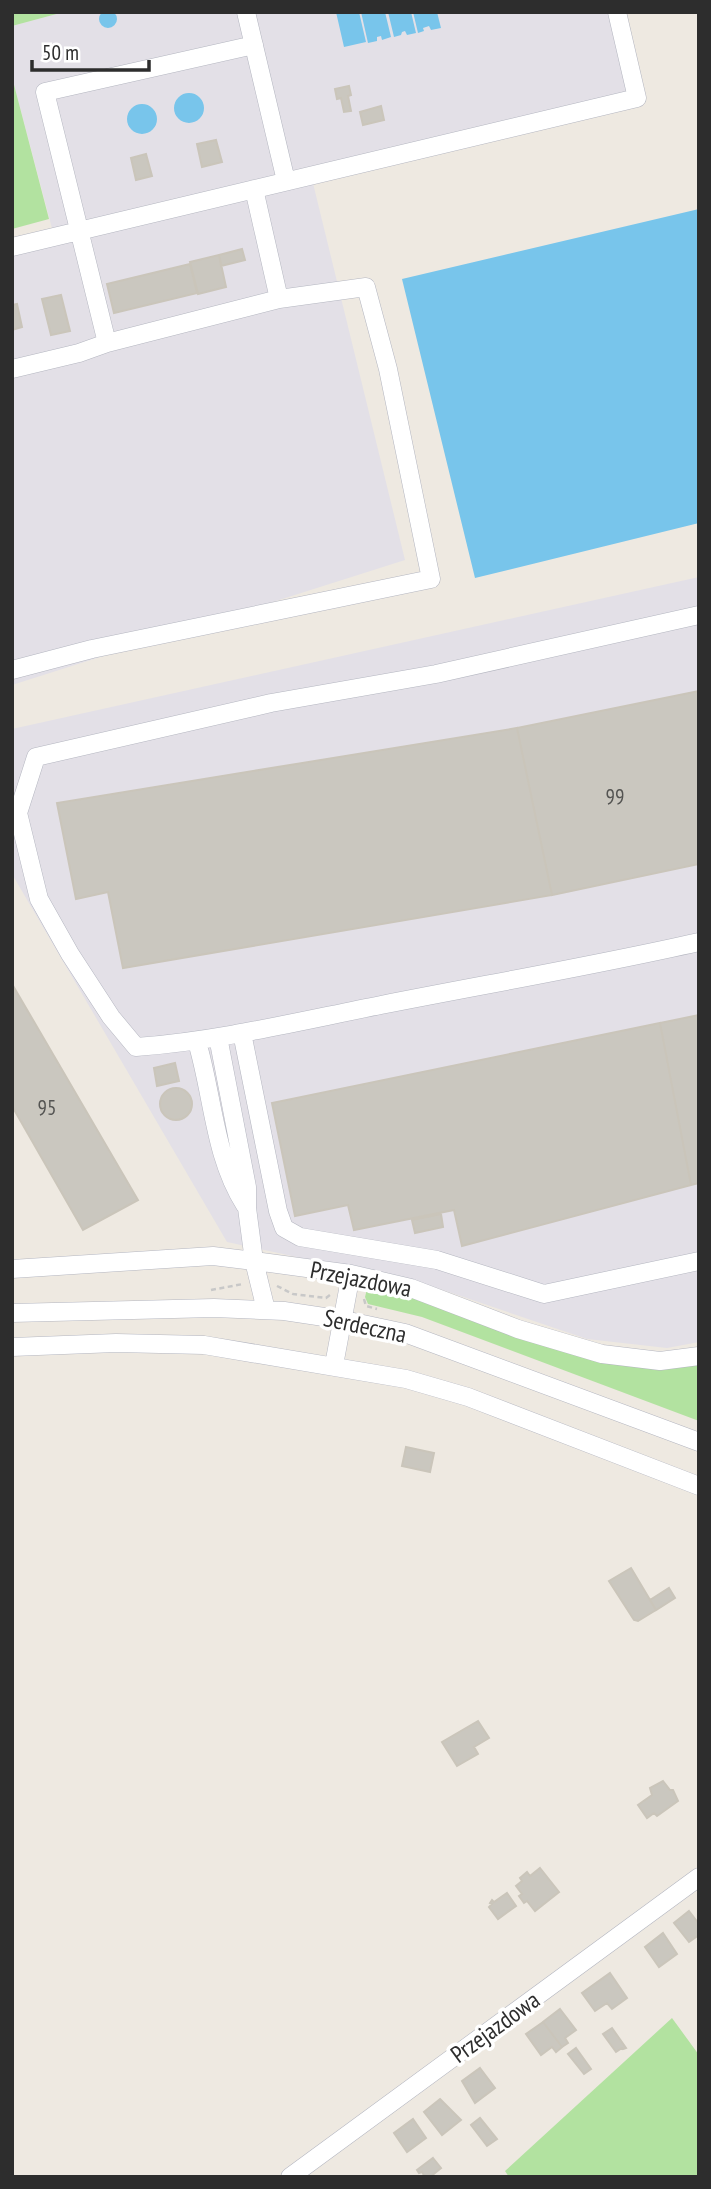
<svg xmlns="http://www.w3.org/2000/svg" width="711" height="2189" viewBox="0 0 711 2189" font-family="'PT Sans Narrow',sans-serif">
<rect width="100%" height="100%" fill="#eee9e1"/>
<path fill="#e3e0e7" d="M64,12H630L619,16L637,98L311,175L405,560L12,685V247L54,236L12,77V26Z
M699,577V1342L667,1348L587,1339L431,1286L227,1242L12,874V729Z"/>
<path fill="#b2e2a0" d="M12,12H64L12,26Z
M12,77L49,219L12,229Z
M368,1285L412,1295L517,1333L699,1361V1421L422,1317L368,1304L365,1297Z
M672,2018L699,2055V2177H509L505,2171Z"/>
<path fill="#78c5eb" d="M99 19a9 9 0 1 1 18 0a9 9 0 1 1-18 0Z
M336,12H359L366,42L344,47Z
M361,12H385L391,37L382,40L381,36L377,37V41L368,43Z
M388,12H411L416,33L407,35L405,31L402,32L401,35L394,37Z
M413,12H437L441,28L431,30L429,26L423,28L424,31L418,33Z
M174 108a15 15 0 1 1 30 0a15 15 0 1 1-30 0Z
M127 119a15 15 0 1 1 30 0a15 15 0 1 1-30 0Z
M699,209V523L475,578L402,279Z"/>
<path fill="#cac7bf" stroke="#cac5ba" stroke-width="2" d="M349,86L351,95L348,96L351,111L344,112L341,98L337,99L335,89Z
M381,106L384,120L363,125L360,112Z
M216,140L222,162L202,167L197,144Z
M146,154L152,176L136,180L131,158Z
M242,249L245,260L221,266L219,255Z
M219,255L226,287L198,294L190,262Z
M190,264L197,293L114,313L107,284Z
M61,295L70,331L51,335L42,299Z
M17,304L22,327L12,330V305Z
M699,691V864L552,895L517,728Z
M517,728L552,895L123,968L108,892L76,899L57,803Z
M12,984L138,1200L83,1230L12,1106Z
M699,1015V1183L691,1185L660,1023Z
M660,1023L691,1185L462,1246L454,1210L354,1230L348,1205L295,1216L272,1103Z
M175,1063L179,1081L157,1086L154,1068Z
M160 1104a16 16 0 1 1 32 0a16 16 0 1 1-32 0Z
M441,1214L443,1227L415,1233L412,1220Z
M406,1447L434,1453L430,1472L402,1466Z
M631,1568L656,1610L638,1621L634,1620L609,1581Z
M669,1588L675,1598L656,1610L650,1600Z
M478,1721L489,1738L474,1747L478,1754L457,1766L442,1742Z
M663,1781L670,1790H673L678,1801L657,1816L654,1813L647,1818L638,1805L652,1795L650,1788Z
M540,1868L559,1892L535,1911L527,1901L524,1903L519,1896L522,1894L516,1886L522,1881L520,1878L527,1872L530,1876Z
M507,1893L516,1906L498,1919L489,1907L492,1904L490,1903L492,1900L494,1902Z
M689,1911L699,1924V1935L689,1942L674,1923Z
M663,1933L677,1954L659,1967L645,1947Z
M610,1973L627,1998L612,2009L607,2003L595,2011L582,1993Z
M560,2009L576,2030L565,2038L568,2043L562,2047L543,2022Z
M543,2022L562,2047L556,2052L552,2047L541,2055L526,2034Z
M612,2028L626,2048L623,2049L622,2048L616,2052L603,2034Z
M576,2048L591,2069L584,2074L568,2054Z
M480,2068L495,2088L475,2103L462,2081Z
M440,2099L461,2120L442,2135L424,2112Z
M480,2118L497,2139L487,2146L471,2125Z
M413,2119L426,2138L407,2152L394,2133Z
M433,2158L441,2168L430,2177H425L422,2172L419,2173L417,2170Z"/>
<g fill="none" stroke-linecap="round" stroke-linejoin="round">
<g stroke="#b4b6c0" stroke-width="19">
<path id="minor" d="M246,12L286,181
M254,189L279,299L107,343L45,92L254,45
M12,247L637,98L617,12
M12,369L79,353L107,343
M699,615L436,674L271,703L36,757L18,813L39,899L70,954L111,1017L136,1047C218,1041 300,1021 381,1005C487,984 593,966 699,942
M12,670L92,649L431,579L388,369L366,287L279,299
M242,1033L278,1211L284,1228L300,1237L437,1260L544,1294L699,1261
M218,1037L247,1187V1208L254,1261L266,1310
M197,1042C213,1095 214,1157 245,1205
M12,1269L213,1256L254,1261L351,1274L411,1288L518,1329L602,1354L660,1361L699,1356
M12,1313L214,1308L284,1311L344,1320L405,1333L699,1442
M12,1347L116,1343L204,1345L406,1379L468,1397L699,1486
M334,1365L351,1274
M290,2177L699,1877"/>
</g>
<path stroke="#c8c8c8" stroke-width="2.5" stroke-dasharray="5 3.5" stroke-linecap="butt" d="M277,1286L293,1294L326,1298L330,1295
M211,1290L243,1284
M364,1299L366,1306L377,1309"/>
<use href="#minor" stroke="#fff" stroke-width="18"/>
</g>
<g text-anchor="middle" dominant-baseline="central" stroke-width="7" stroke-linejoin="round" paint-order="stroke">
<g font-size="21" fill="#545452">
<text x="615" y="796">99</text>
<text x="47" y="1107">95</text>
</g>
<g font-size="24" fill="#2d2d2d" stroke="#fff">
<text transform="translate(361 1279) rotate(11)">Przejazdowa</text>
<text transform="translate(365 1326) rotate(12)">Serdeczna</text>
<text transform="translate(495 2027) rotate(-36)">Przejazdowa</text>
</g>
</g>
<rect width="711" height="2189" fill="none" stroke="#2d2d2d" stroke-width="28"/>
<path d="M32 60v10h117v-10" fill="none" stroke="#2d2d2d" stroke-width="3.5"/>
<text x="42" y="60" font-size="21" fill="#2d2d2d" stroke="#ffffff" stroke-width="5" paint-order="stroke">50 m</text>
</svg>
